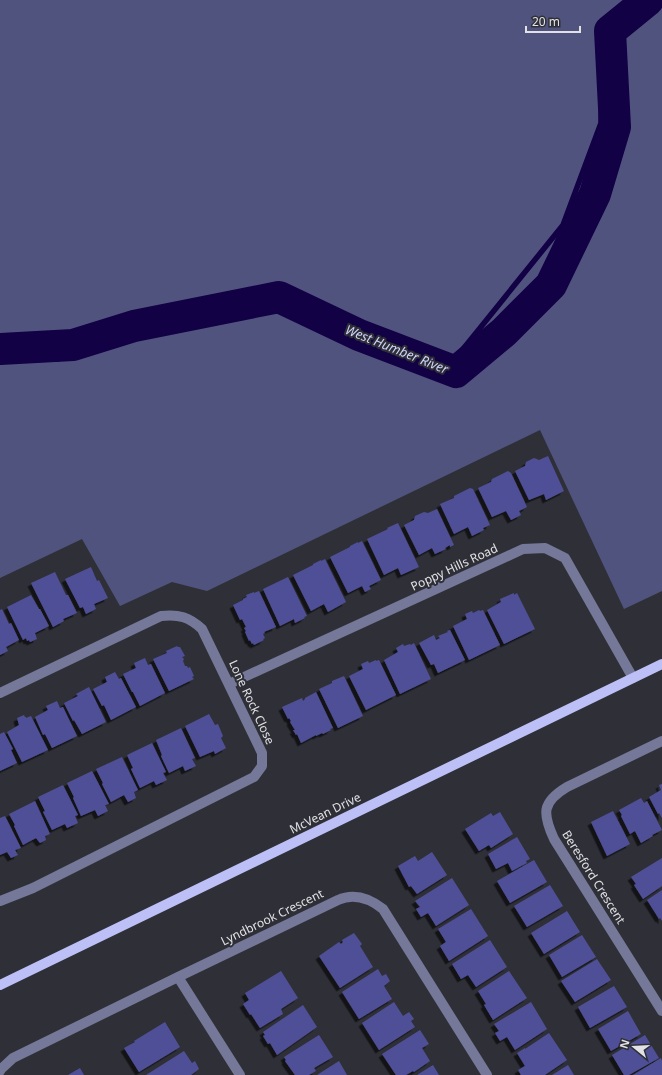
<svg xmlns="http://www.w3.org/2000/svg" width="662" height="1075" viewBox="0 0 662 1075" font-family="'Noto Sans',sans-serif">
<defs>
<filter id="shadow"><feDropShadow dx="-3.5" dy="3.5" stdDeviation="0" flood-color="#0009"/></filter>
</defs>
<rect width="100%" height="100%" fill="#2f3037"/>
<path fill="#51537f" d="M0,0H662V591L624,609L540,430L207,591L172,582L120,606L82,539L0,578Z"/>
<g fill="none" stroke-linecap="round" stroke-linejoin="round">
<path stroke="#120145" stroke-width="5.5" d="M0,356L58,359L126,324L202,300L259,299L324,317L385,352L428,363L455,359L563,225L601,123L603,50L632,0"/>
<path stroke="#120145" stroke-width="32" d="M0,349L73,345L134,326L279,297L359,335L456,372L504,332L551,285L595,194L615,127L610,31L648,0"/>
</g>
<path fill="#504f97" filter="url(#shadow)" d="M548,456L564,491L546,500L544,494L529,500L515,471L525,466L526,462L534,458L539,460Z
M508,471L511,473L527,507L519,511L521,515L511,520L506,511L492,517L478,488L491,482L492,479Z
M470,488L473,489L490,525L483,528L484,530L472,536L468,527L454,534L440,504L454,498V496Z
M437,509L454,545L450,547V545L445,548L446,549L435,554L432,548L419,555L404,525L414,520L415,516L424,512L428,513Z
M398,523L419,567L401,575L398,568L384,575L367,539L388,529L387,528Z
M362,541L381,580L369,586L371,589L365,592L362,586L348,593L330,557L350,547V546L358,542V543Z
M325,559L346,602L328,612L324,604L311,611L293,575L313,565V564L321,560V561Z
M91,567L97,581L99,580L108,598L94,604L96,609L86,614L83,607L80,608L65,579Z
M55,572L66,595H68L77,613L63,619L64,621L53,627L31,583Z
M288,577L307,616L304,617L305,618L295,623L294,619L280,626L263,589Z
M259,591L276,627L264,632L265,633L263,634L265,638L263,639L264,640L254,645L253,643L252,644L250,640L249,641L245,632L246,631L244,628L246,627L242,619L240,620L233,605L243,600V599L247,597L246,595L254,592V593Z
M514,593V595L517,593L535,629L504,644L487,610L501,602L500,599Z
M31,595L39,609H40L49,626L35,633L37,639L30,642L29,640L27,641L26,638L23,640L7,607Z
M2,609L9,624L11,623L19,640L6,647L8,651L0,655V610Z
M479,610L480,611L483,610L500,645L469,660L453,626L467,619L465,614L472,611L473,613Z
M450,630L465,660L438,673L434,664L431,665L419,643L434,635L436,640L440,638L438,636L448,632L447,631Z
M414,643L431,679L400,694L384,660L398,652L396,648L403,644L404,646L410,644L411,645Z
M177,646L178,647H180L185,656L182,657L184,659L183,661L185,666H187L188,668L190,667L194,676L192,677L194,679L169,691L153,659L167,653L166,651Z
M145,658L148,665L151,664L165,693L140,706L133,692H132L123,674L136,668L134,663Z
M376,660V661L379,660L396,695L366,710L349,676L363,669L361,664L368,661L369,663Z
M115,672L119,679L121,678L136,707L111,720L104,705L102,706L93,689L107,682L105,677Z
M344,676L363,716L338,728L319,689L332,683V681Z
M89,687L106,722L82,734L74,720L73,721L64,703L78,696L76,694Z
M316,692L333,728L330,729L331,730L323,734L322,733L316,736V735L301,743L297,734L296,735L293,730H295L290,722L291,721L289,718L288,719L282,707L302,698L303,701L305,699V698Z
M57,701L60,708L63,707L77,736L52,748L45,734L43,735L35,717L48,710L46,706Z
M209,714L215,725L218,724L223,736L221,738L226,748L215,754L214,751L200,757L185,726Z
M24,715L25,717H26V718L31,716L48,750L22,762L7,732L19,725L17,718Z
M181,728L195,758L192,759L196,766L185,771L183,766L169,773L161,756L162,755L156,740Z
M4,732L13,749L11,750L17,763L0,771V734Z
M152,743L166,772L163,773L167,780L156,785L154,781L140,788L131,769L133,768L127,755Z
M122,757L138,790L134,792L136,798L128,802L124,795L111,802L102,784L103,783L96,769Z
M92,771L109,804L105,805L108,811L98,816L95,810L81,816L73,798L74,797L67,783Z
M662,784V818L659,813L658,814L649,797L661,790L659,785Z
M63,785L78,815L75,816L78,823L67,828L65,824L52,830L43,812L45,811L38,797Z
M641,798L644,803L647,801L662,830L652,835L653,836L641,843L635,831L630,834L621,816L622,815L619,810Z
M35,801L50,834L45,836L46,840L40,843L36,838L23,845L14,826L15,825L9,814Z
M613,811L630,844L607,856L591,822Z
M500,812L513,834L491,848L489,845L479,851L465,829L491,813L493,816Z
M5,816L21,848L15,850L18,855L11,858L7,852L0,855V818Z
M517,837L530,859L526,861L527,863L512,871L508,863L496,869L488,854Z
M432,852L447,875L417,894L411,886L409,887L398,866L415,856L418,861Z
M662,858V886L643,899L634,885L636,884L631,877Z
M534,860L547,882L510,903L497,881Z
M452,878L469,905L436,926L428,913L421,917L416,909L420,907L415,901Z
M550,885L563,906L527,927L514,906Z
M662,890V921L660,918L659,919L647,900Z
M471,909L488,936L449,961L440,946L446,942L438,929Z
M567,911L580,932L544,954L531,933Z
M354,933L362,944L360,946L373,967L340,988L319,956L339,942L341,944L343,942L342,940Z
M582,935L596,957L562,977L549,955Z
M490,940L507,967L476,987L468,975L461,979L452,964Z
M597,959L611,980L575,1002L561,981Z
M378,969L382,976L386,974L390,981L384,986L392,999L359,1019L342,992Z
M281,971L298,998L281,1009L283,1014L260,1028L251,1014L250,1015L243,1004L249,1000L245,993Z
M509,971L527,998L493,1020L484,1005L486,1004L478,991Z
M614,986L627,1007L590,1028L578,1007Z
M394,1002L403,1016L409,1012L414,1019L411,1021L415,1027L379,1050L362,1023Z
M531,1002L547,1029L515,1050L507,1037L500,1041L495,1033L499,1031L494,1024Z
M303,1005L317,1027L277,1055L270,1043L268,1044L263,1036L265,1035L263,1032Z
M628,1011L641,1034L611,1051L598,1029Z
M165,1022L180,1047L139,1072L124,1048L135,1042L134,1041Z
M420,1030L429,1044L422,1048L430,1061L414,1072L413,1071L406,1075H396L382,1054Z
M549,1033L567,1060L545,1075H521L518,1070L525,1066L517,1053L525,1048V1049Z
M319,1035L333,1057L314,1068L316,1071L309,1075H295L285,1061L286,1060L284,1057Z
M645,1035L659,1058L629,1075H624L612,1055Z
M184,1051L192,1063L195,1061L199,1069L191,1075H146Z
M661,1058L662,1061V1075H633Z
M339,1061L347,1075H317Z
M433,1065L439,1075H417Z
M568,1065L574,1075H552Z
M80,1068L84,1075H68Z"/>
<g fill="none" stroke-linecap="round" stroke-linejoin="round">
<path stroke="#767899" stroke-width="10" d="M229,684L523,549L545,548L565,558L633,678
M0,693L161,616C179,614 189,617 202,629L262,753V766L254,777L33,888L0,901
M662,741L567,787C542,802 542,813 554,839L662,1011
M178,977L240,1075
M0,1071L1,1069L13,1058L178,977L338,900C354,893 369,898 383,909L487,1075"/>
<path stroke="#bdc0f7" stroke-width="10" d="M0,985L662,664"/>
</g>
<g text-anchor="middle" dominant-baseline="central" stroke-width="4" stroke-linejoin="round" paint-order="stroke">
<g font-size="12" fill="#e1e1e6" stroke="#2f3037">
<text transform="translate(454 567) rotate(-25)">Poppy Hills Road</text>
<text transform="translate(252 702) rotate(65)">Lone Rock Close</text>
<text transform="translate(325 813) rotate(-26)">McVean Drive</text>
<text transform="translate(594 877) rotate(58)">Beresford Crescent</text>
<text transform="translate(272 917) rotate(-26)">Lyndbrook Crescent</text>
</g>
<g font-size="13" font-style="italic" fill="#d1d4fe" stroke="#2f3037">
<text transform="translate(397 349) rotate(22)">West Humber River</text>
</g>
</g>
<g transform="translate(634 1047) rotate(288)" stroke="#2f3037" stroke-width="3" paint-order="stroke">
<path d="M0-3L7 15L0 10L-7 15Z" fill="#e1e1e6"/>
<text y="-6" font-size="11" font-weight="bold" text-anchor="middle" fill="#e1e1e6">N</text>
</g>
<path d="M526 26v6h54v-6" fill="none" stroke="#e1e1e6" stroke-width="2"/>
<text x="532" y="26" font-size="12" fill="#e1e1e6" stroke="#2f3037" stroke-width="3" paint-order="stroke">20 m</text>
</svg>
